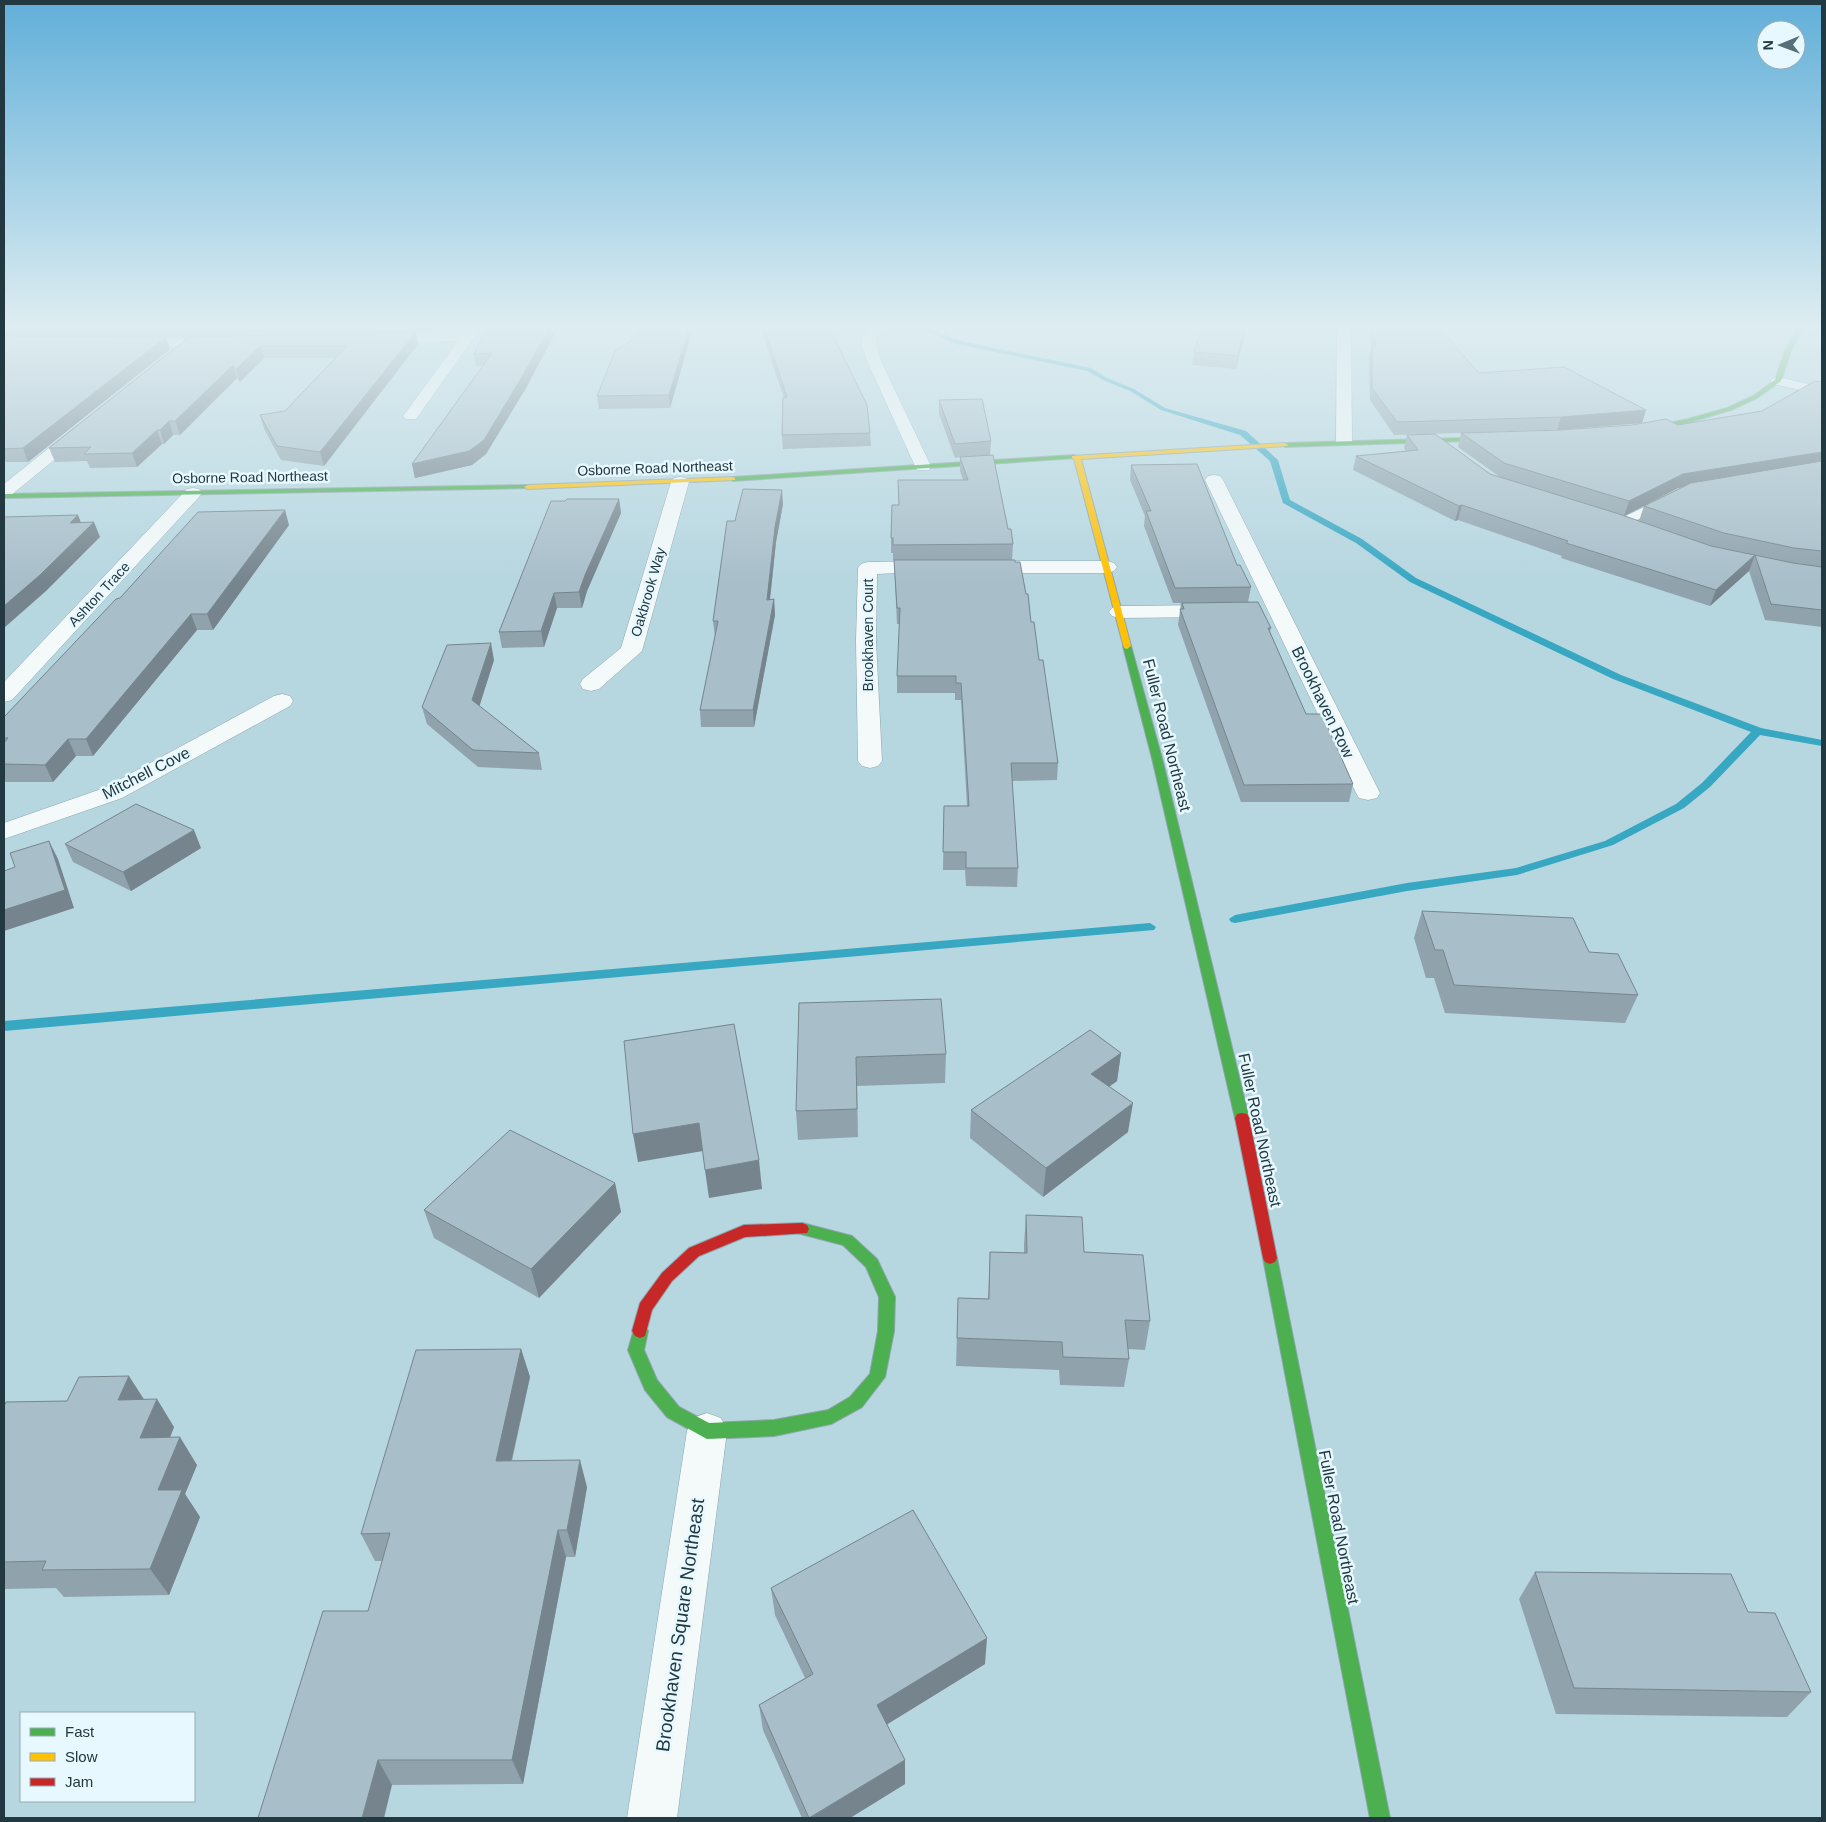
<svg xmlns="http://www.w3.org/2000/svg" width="1826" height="1822" viewBox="0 0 1826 1822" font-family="Helvetica,sans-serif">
<rect width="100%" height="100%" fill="#b6d6e0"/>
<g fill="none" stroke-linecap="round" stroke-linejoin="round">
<path fill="#37a7c2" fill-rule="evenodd" d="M921,328H929L960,341L1091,368L1107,378L1134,389L1165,408L1246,431L1278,460L1290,500L1362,539L1416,578L1621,675L1761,728L1822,740V746L1760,735L1710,787L1684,808L1613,845L1517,875L1407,891L1235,923L1231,922L1229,919L1235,915L1407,883L1516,868L1605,841L1676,804L1702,783L1751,732L1613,679L1410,582L1356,543L1283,503L1270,461L1240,435L1161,410L1130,391L1103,380L1087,371L956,344Z
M1150,923L1156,927L1154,930L4,1031V1021Z"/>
<g stroke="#8da6ae" stroke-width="2">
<path id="lane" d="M1665,497L1669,498L1671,501L1669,504L1625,526H1617L1615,523L1617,520Z"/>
</g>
<g stroke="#8da6ae" stroke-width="1">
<path id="street" d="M467,328H481L416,419H406L403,416L458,341L379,343L372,339L379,335L464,333Z
M870,328H885L876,338V345L881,361L931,466L929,470H917L915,466L867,361L862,345V337Z
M1337,328H1351L1352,442L1350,445H1338L1336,442Z
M1810,328H1822V333L1812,331Z
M131,339H218L225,343L218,347L126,346L124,343L126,340Z
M1778,377L1822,387V395L1773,384L1771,381L1773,378Z
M81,425L87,427L89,430L87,433L10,496L4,497V484L75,427Z
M1214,475L1220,476L1223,480L1380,793L1377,798L1368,800L1359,798L1356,793L1205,480L1208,476Z
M680,477L686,478L689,482L642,651L599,689L591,691L583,689L580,684L583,679L621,648L671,482L674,478Z
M193,488L199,489L202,493L199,497L12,700L4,702V682L187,489Z
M931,561L938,563L941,567L938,571L877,574L876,641L882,761L878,766L870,768L862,766L858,761L856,641L858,568L861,564L868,562Z
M984,561H1107L1114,563L1117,567L1114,571L1107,573H984L977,571L974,567L977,563Z
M1217,605L1224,607L1227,611L1224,615L1217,617L1119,618L1112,616L1109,612L1112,608L1119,606Z
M282,694L290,696L293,701L290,706L122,798L4,839V823L104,788L274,696Z
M707,1413L721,1418L727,1431L677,1818H627L687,1431L693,1418Z"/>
</g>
<g stroke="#8da6ae" stroke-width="2">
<path id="fast" d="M1797,328H1803L1791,351L1781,381L1757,398L1731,410L1691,422L1638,432L1635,430L1688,419L1727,408L1753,396L1775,380L1785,351Z
M1496,437L1498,438V440L1285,447L1282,445L1285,443Z
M1074,455L1076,456V458L733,481L730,479L733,477Z
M528,485L532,487L530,488L4,498V494Z
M1127,643L1131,646L1163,762L1249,1118L1247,1122L1242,1123L1237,1122L1235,1118L1153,762L1123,646Z
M802,1223L852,1236L877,1259L895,1297L894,1331L885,1377L862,1407L831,1424L774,1436L707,1439L667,1417L645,1390L628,1350L635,1326L640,1324L645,1326L648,1331L644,1350L657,1380L679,1407L709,1423L774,1420L828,1410L850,1397L870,1374L878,1331L879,1297L866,1267L843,1245L797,1233L795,1229L797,1225Z
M1270,1252L1275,1254L1277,1258L1390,1818H1370L1263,1258L1265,1254Z"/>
</g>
<g stroke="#8da6ae" stroke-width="2">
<path id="slow" d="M1285,443L1288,445L1287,446L1081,459L1131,646L1127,649L1124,648L1074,459L1072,458V456Z
M733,477L735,478V480L528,489L524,487L528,485Z"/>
</g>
<g stroke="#8da6ae" stroke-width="2">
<path id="jam" d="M1242,1113L1247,1114L1249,1118L1277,1258L1275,1262L1270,1264L1265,1262L1263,1258L1235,1118L1237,1114Z
M802,1223L807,1225L809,1229L807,1233L745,1237L699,1256L672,1281L652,1310L645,1336L640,1338L635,1336L632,1331L640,1303L662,1273L689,1248L744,1225Z"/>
</g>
<use href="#lane" fill="#f4f9fa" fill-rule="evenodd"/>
<use href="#street" fill="#f4f9fa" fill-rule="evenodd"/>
<use href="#fast" fill="#4caf50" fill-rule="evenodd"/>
<use href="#slow" fill="#ffc107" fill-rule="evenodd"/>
<use href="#jam" fill="#c62828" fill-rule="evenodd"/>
</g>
<path fill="#90a3ad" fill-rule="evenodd" d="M4,328H431L427,332H416L418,344L324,466L281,460L264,429L260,415L285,411L335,358H264L240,382L237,378L180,435H173L164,444H162L137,467L90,468L87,461L55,462L49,448L188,337H166L170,349L28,462H4Z
M487,328H558L526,388L486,454L472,465L415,478L412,464L483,366H476L474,354Z
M693,328L670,408L599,409L597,396Z
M760,328H823L870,433L871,446L783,449L782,435L784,398Z
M957,328H1009V331H957Z
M1202,328H1246L1236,369L1192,365L1194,352Z
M1369,328H1439L1479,373L1646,410L1642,423L1557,430L1394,435L1370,400L1369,358L1371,347Z
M1822,382V627L1765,620L1749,571L1710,606L1561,558L1562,556L1458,520L1455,521L1353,470L1356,456L1406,451L1404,448L1407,435L1490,474L1500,477L1458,447L1461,433L1678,425L1762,411ZM1683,487L1644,506L1639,521L1625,516L1678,488Z
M939,400L991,441L990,455L1008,529L1013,544L1012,560H893V553H891V538L898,505L963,480L960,471V457L955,458L939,414Z
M1131,465L1237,565L1251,587L1248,602L1271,628L1270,632L1306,714L1353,784L1349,802H1241L1178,625L1181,603H1173L1144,526L1145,516L1130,480Z
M619,499L621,513L587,591L582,608H557L544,647L502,648L499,632L565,501Z
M783,504L776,542L770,600L774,599L775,615L754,727H701L700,710L715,637L713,621Z
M289,525L213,630H197L93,756H76L53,782H4V717L120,598Z
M894,560L1031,622L1039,660L1058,763L1057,780L1012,781L1018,868L1017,887L966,886L965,870H943L944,806H967L961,700H955V693H897V676L900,624H897Z
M494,660L479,706L539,753L542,770L478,767L427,724L422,707Z
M65,844L201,848L131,891L73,862Z
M1422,911L1589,952L1638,995L1625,1023L1445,1013L1434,978H1426L1414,938Z
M799,1003L946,1054L945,1083L857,1086L858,1137L798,1140L796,1111Z
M1121,1053L1117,1081L1109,1087L1128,1132L1043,1197L970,1138L971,1110Z
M615,1183L621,1212L539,1298L434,1238L424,1210Z
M1026,1215L1084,1252L1150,1321L1145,1350L1128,1349L1129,1359L1124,1387L1060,1385L1059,1370L956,1366L958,1298L988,1299L990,1252L1024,1253V1244Z
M521,1349L530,1377L512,1461L587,1487L575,1557H566L523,1784L392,1785L258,1818L368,1611L382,1561H375L361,1534Z
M144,1399L174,1427L170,1438L197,1465L185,1494L200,1517L169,1595L64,1597L56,1588L4,1589V1406Z
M1535,1572L1748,1612L1811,1692L1787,1717L1556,1714L1519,1599Z
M771,1588L985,1664L887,1724L905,1784L850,1818H802L763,1730L759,1705L805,1678L775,1615Z"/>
<path fill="#76858d" d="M549,328H558L526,388L486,454L472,465L415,478L412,464Z
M689,328H693L670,408L669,395Z
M1245,328H1246L1236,369L1238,356Z
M416,332L418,344L324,466L320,452Z
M166,337L170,349L28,462L23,448Z
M260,346L264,358L240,382L236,369Z
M233,365L237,378L180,435L175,421Z
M1646,410L1642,423L1557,430L1561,417Z
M169,421L173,435L164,444L160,430Z
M157,430L162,444L137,467L132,453Z
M1822,452V465L1678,488L1624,516L1629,501L1683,474Z
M782,490L783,504L776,542L768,616L767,600L775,527Z
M619,499L621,513L587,591L582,608L579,592L585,575Z
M1462,505L1458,520L1455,521L1459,506Z
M285,510L289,525L213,630L207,614Z
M78,515L84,530L70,523Z
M94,522L100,537L46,591L4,628V606Z
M1755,555L1749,571L1710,606L1716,590Z
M554,593L557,608L544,647L541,631Z
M774,599L775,615L754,727L753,710Z
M191,614L197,630L93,756L86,739Z
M491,643L494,660L476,717L472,700Z
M68,739L76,756L53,782L45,765Z
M194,830L201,848L131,891L123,872Z
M49,841L58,859L74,908L4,931V910Z
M1121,1053L1117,1081L1087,1102L1091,1074Z
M1133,1103L1128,1132L1043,1197L1046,1168Z
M699,1123L703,1151L638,1162L633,1134Z
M759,1160L762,1189L709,1198L705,1170Z
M615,1183L621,1212L539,1298L531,1269Z
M521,1349L530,1377L505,1489L496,1461Z
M129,1376L147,1404L118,1400Z
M157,1399L174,1427L158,1466L140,1438Z
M180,1437L197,1465L185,1494L200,1517L169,1595L150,1569L158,1490Z
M580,1460L587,1487L575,1557L567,1530Z
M558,1530L566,1557L523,1784L512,1760Z
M987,1638L985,1664L878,1730L877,1705Z
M378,1760L392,1785L384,1818H362Z
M905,1760V1784L850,1818H810Z"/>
<path fill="#a8bec9" stroke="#76858d" d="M487,328H549L523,375L484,440L469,451L412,464L492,353L474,354Z
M639,328H689L669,395L597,396L615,351L634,339Z
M764,328H823L830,329L867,405L870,433L782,435L783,398L787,397Z
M1202,328H1245L1238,356L1194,352Z
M1373,328H1439L1479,373L1564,367L1646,410L1561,417L1397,422L1372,388V346H1376Z
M416,332L320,452L277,446L260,415L285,411L347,346H260L236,369L233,365L175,421H169L160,430H157L132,453L84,454L91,447L49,448L189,337Z
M4,336L166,337L23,448L4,449Z
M1815,381L1822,382V452L1683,474L1629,501L1504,463L1461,433L1561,430L1632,425L1666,419L1678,425L1762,411Z
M982,399L991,441L955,444L939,400Z
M1435,434L1490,474L1619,514L1711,546L1793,563L1822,567V610L1771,604L1755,555L1716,590L1566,543L1568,541L1462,505L1459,506L1356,456L1418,450L1407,435Z
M993,455L1008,529H1011L1013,544L893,545V538H891L892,505H899L898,480H968L960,457Z
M1822,461V551L1794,548L1724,533L1644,506L1691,483Z
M1197,464L1237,565H1240L1251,587L1175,588L1146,511H1151L1131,465Z
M743,489L782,490L775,527L767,600L774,599L753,710H700L718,621H713L727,521H735Z
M567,499H619L585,575L579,592L554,593L541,631L499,632L551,501H565Z
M285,510L207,614H191L86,739H68L45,765L4,764V743L8,738H4V717L116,599L120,598L198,512Z
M78,515L70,523L94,522L40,575L4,606V517Z
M894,560H1015V562H1020L1026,594H1028L1031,622H1034L1039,660H1043L1058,763H1011L1018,868H966V852H943L944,806H969L961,683H956V676H897L900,608H897Z
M1258,602L1271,628H1268L1306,714H1322L1353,784L1244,785L1180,609H1184L1182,603Z
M491,643L472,700L539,753L473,750L422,707L447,645Z
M136,804L194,830L123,872L65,844Z
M49,841L65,890L4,910V871L15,867L10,853Z
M1422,911L1573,918L1589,952L1618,954L1638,995L1454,985L1443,950H1435Z
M941,999L946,1054L856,1057L857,1109L796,1111L799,1003Z
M734,1024L759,1160L705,1170L699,1123L633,1134L624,1041Z
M1090,1030L1121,1053L1091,1074L1133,1103L1046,1168L971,1110Z
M510,1130L615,1183L531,1269L424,1210Z
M1026,1215L1082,1217L1084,1252L1143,1255L1150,1321L1125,1320L1129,1359L1063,1357L1062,1342L957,1338L958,1298L989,1299L990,1252L1027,1253Z
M521,1349L496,1461L580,1460L567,1530H558L512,1760H378L362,1818H258L323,1611H368L390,1533L361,1534L416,1350Z
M129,1376L118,1400L157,1399L140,1438L180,1437L158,1490H182L150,1569L42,1570L46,1561L4,1562V1406L6,1402L67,1401L79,1377Z
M913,1510L987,1638L877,1705L905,1760L809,1818L759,1705L813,1674L771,1588Z
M1535,1572L1731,1574L1748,1612L1775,1613L1811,1692L1574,1688Z"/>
<linearGradient id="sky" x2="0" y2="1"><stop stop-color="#61afd9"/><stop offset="0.56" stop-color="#deedf1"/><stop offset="1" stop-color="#deedf1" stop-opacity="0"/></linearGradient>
<rect width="1826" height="583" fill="url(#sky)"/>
<g text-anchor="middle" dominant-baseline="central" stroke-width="5" stroke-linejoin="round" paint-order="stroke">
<g font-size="14" fill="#223941" stroke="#e7f8fe">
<text transform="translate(655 468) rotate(-2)">Osborne Road Northeast</text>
<text transform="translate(250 477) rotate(-1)">Osborne Road Northeast</text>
<text transform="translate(648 592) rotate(-74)">Oakbrook Way</text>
<text transform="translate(99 594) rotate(-47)">Ashton Trace</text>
<text transform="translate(868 635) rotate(-90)">Brookhaven Court</text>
</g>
<g font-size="16" fill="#223941" stroke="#e7f8fe">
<text transform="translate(1323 702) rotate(64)">Brookhaven Row</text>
<text transform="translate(1167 735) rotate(76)">Fuller Road Northeast</text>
<text transform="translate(146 773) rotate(-27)">Mitchell Cove</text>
<text transform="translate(1260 1130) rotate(78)">Fuller Road Northeast</text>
<text transform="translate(1339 1527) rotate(79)">Fuller Road Northeast</text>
</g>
<g font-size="19" fill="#223941" stroke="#e7f8fe">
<text transform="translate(680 1625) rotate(-82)">Brookhaven Square Northeast</text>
</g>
</g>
<rect width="1826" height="1822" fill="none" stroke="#223941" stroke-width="10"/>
<rect x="20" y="1712" width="175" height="90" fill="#e7f8fe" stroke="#98acb2"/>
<rect x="30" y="1728" width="25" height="8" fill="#4caf50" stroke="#98acb2"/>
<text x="65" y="1737" font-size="15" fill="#223941">Fast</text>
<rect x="30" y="1753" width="25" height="8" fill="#ffc107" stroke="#98acb2"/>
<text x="65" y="1762" font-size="15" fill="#223941">Slow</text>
<rect x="30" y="1778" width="25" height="8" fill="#c62828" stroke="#98acb2"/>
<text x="65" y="1787" font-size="15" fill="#223941">Jam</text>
<g transform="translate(1781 45) rotate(269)"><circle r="24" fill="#e7f8fe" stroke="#98acb2"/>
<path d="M0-4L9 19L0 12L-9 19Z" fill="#567079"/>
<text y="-8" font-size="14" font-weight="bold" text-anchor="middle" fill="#223941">N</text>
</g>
</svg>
